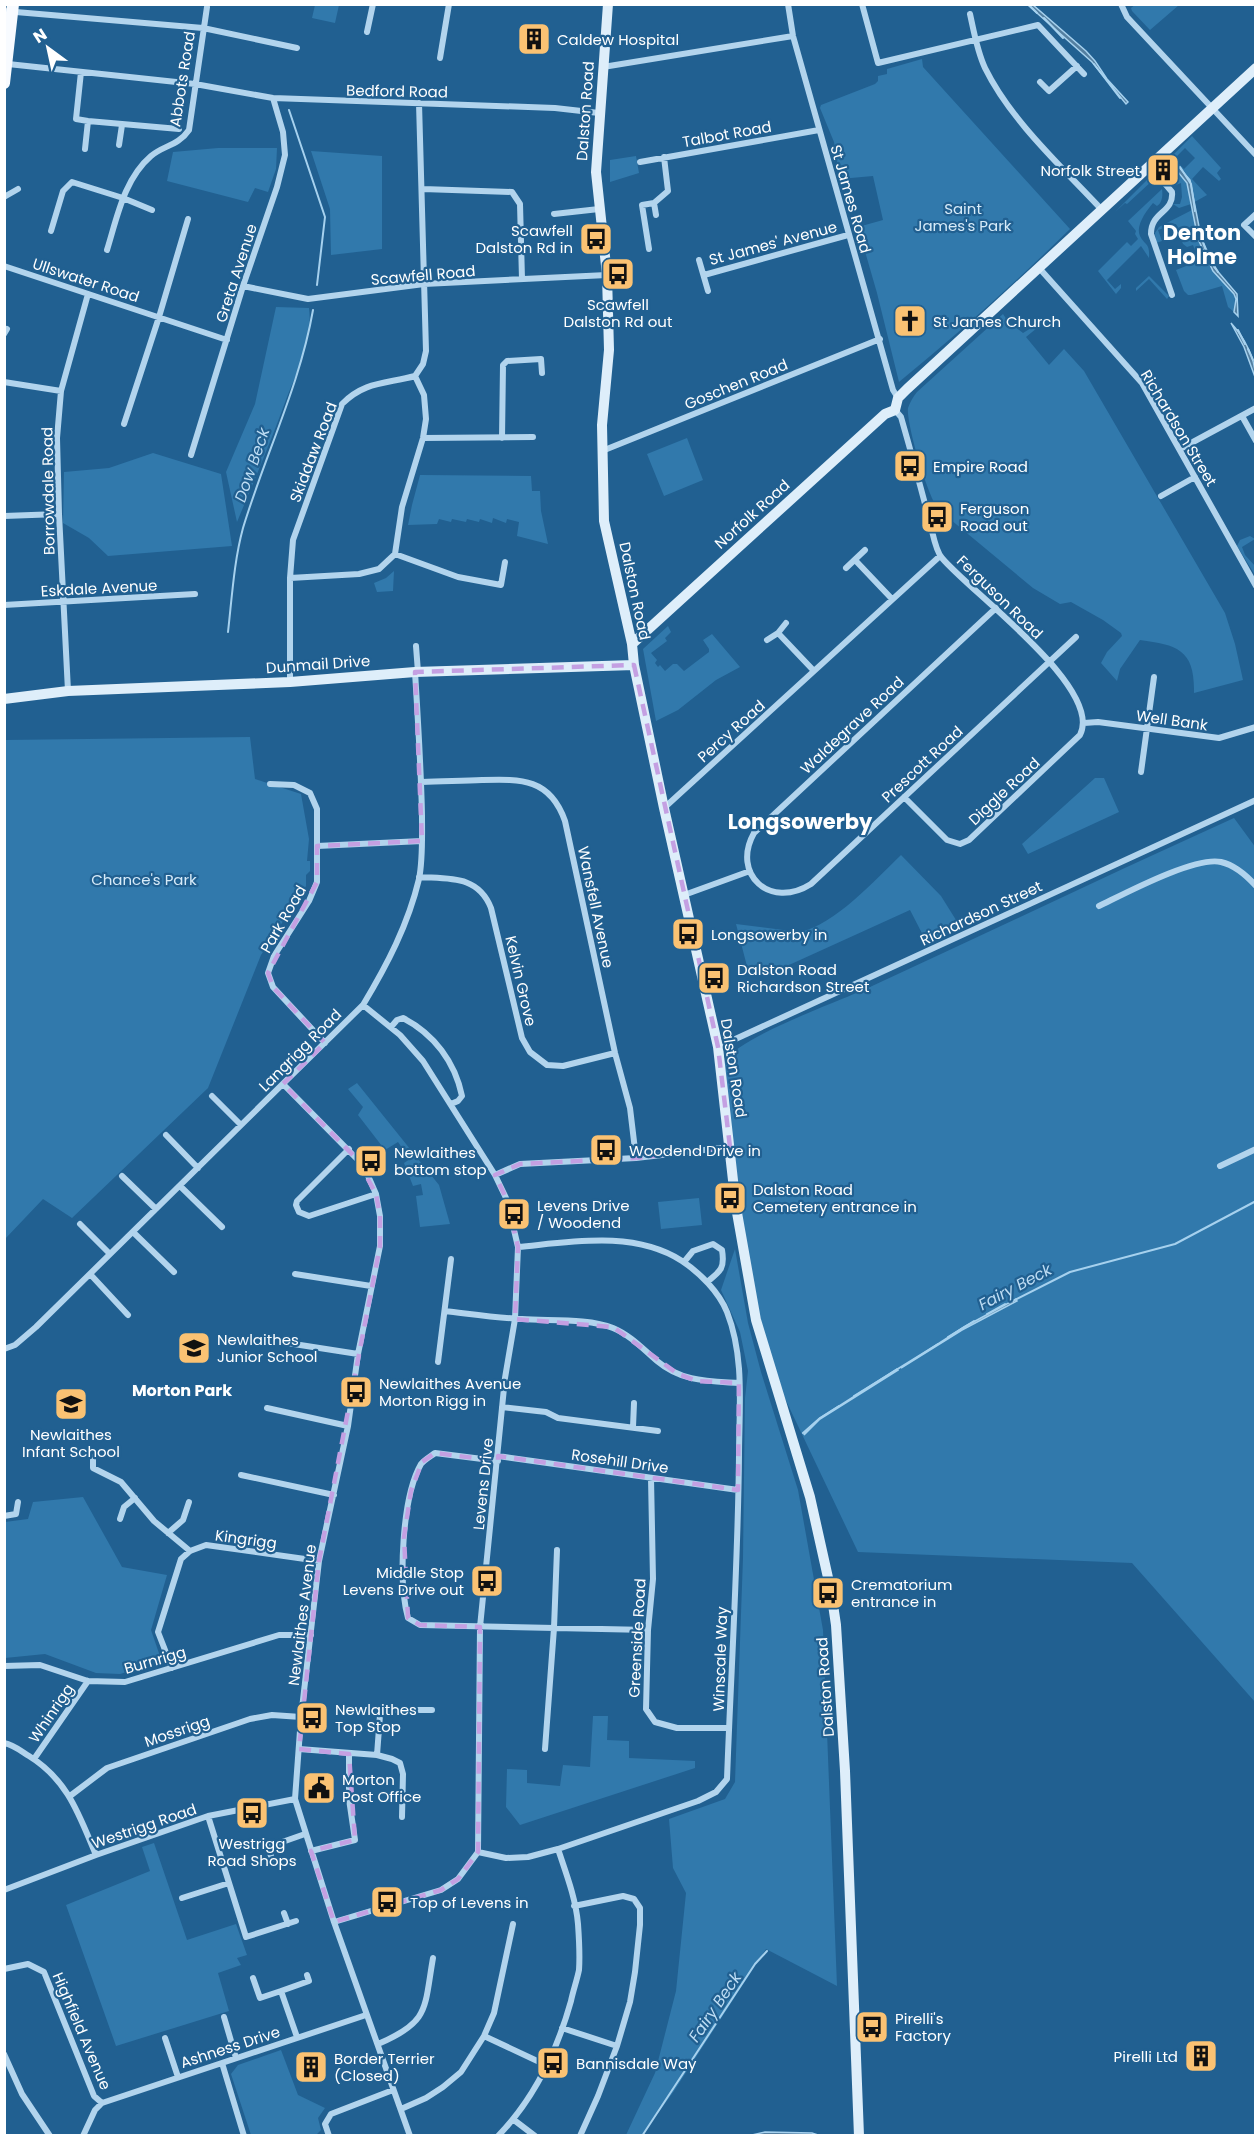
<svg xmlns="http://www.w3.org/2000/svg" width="1260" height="2140" viewBox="0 0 1260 2140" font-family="Poppins,sans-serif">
<rect width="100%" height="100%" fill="#216091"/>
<path fill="#3179ac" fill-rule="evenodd" d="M1136,4H1179V5L1150,30L1132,11L1131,8Z
M315,5H339L335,23L312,18Z
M922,59L923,67L1070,229C1015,283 958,334 899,382L877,293L858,227L883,220L873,176L840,179L834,142L820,108L821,105L875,84L878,81V76L887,74V69Z
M1192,136L1221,168L1217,173L1221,179L1219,181L1203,167L1192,179L1207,195L1191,204L1179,208L1173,204H1180L1182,197L1181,183L1173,186L1178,180L1168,172L1169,170L1166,166L1174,162L1172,156ZM1185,148L1195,158L1184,169L1174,159Z
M218,148H277L276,169L268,192L255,188L248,202L167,181L173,152Z
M311,151L382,156V249L331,255L330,209Z
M636,156L639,173L610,182V160Z
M1150,177L1153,180L1127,204L1125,203L1115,212Z
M1162,189C1163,196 1162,203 1157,206L1153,203C1147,210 1135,226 1140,236C1145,246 1150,242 1149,258L1141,246L1107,280L1115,289L1121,284V288L1116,294L1098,271L1127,242L1131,246L1138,239L1135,234L1136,231L1128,221Z
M1192,210L1198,239L1209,263L1213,271L1231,289L1235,297L1234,312L1228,307L1222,286L1191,295H1188L1184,291L1176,270L1199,261L1193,245L1187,247L1183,244L1181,239L1184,236L1182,231L1178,230L1176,224L1158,230L1162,241L1156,243L1155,233L1159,227Z
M1149,276L1169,296L1167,299L1149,279L1136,291V288Z
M276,307L309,308C313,338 298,370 287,397C272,439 254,481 237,522L226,472L255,404Z
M1003,314L1011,326L1013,325L1023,333L1036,325L1037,328L1026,337L1049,365L1064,349L1084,371L1225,613L1235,644L1243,680L1194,693C1195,650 1178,645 1140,640L1120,669L1117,681L1101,663L1107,652L1122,636L1121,633L1103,620L1071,602L1060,604L1033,588L939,510C928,498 906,423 908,408C910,402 913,397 917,392Z
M687,438L703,480L664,496L647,454Z
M153,453L221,474L232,546L108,556L89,538L63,523L64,472L109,468Z
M420,475L531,476L532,491H540L541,511L548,544L517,536L519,522L507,519L506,523L493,518L492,523L480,519L479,522L467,519L466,522L452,519L451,522L439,519L437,524L408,525L412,505Z
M1250,536L1255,539L1242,547L1245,555L1255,566V575L1237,546L1240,540Z
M394,571L393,591L377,592L374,583L386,578Z
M668,626L671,632L665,638L667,641L651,653L657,660L655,663L658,667L660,665L665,671L673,664H677L684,671L709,652V649L703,640L712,634L740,667L716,680L678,710L656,721L643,649Z
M250,737L255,779L301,794L309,839L307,861H310V871L306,875V886L261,955L208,1088L72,1218L43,1199L5,1239V740Z
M1095,778H1104L1119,812L1028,854L1022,844Z
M1234,818L1256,848L1255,1702L1132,1563L858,1552L770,1367L738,1207L724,1061C745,1034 836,1003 870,987C992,931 1112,873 1234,818Z
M901,855L941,896L961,928L927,943L910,910L767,975L761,964L748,970L736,924L799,932C834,926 876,879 901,855Z
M357,1083L439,1185L450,1224L420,1227L416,1196L423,1195L421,1184L413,1186L404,1163L410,1159L398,1142L385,1150L358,1115L363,1107L348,1089Z
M699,1198L702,1225L661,1229L658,1202Z
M735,1249L748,1323L761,1372L798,1490L823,1630L837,1986L766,1949L674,2091L642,2135H626L655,2073L676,1991L686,1893L673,1868L669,1819L725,1799L735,1782L743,1558L745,1398L748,1371L740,1332L721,1290Z
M83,1497L122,1567L167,1575L151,1630L162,1662L120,1674L96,1673L45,1654L5,1658V1522L28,1519L33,1502Z
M593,1716H608L607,1740L629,1741V1758L695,1761V1768L520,1825L506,1807L507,1769L527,1770V1783L560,1786L563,1765L590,1767Z
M154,1843L187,1940L236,1924L247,1955L237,1958L241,1965L218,1973L229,2011L116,2046L66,1905L150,1871L142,1847Z
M281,2050L298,2095L325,2108L318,2118L321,2130L316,2135H251L231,2074L238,2065Z"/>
<path fill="#547fa0" stroke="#a6d1ee" stroke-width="1.5" d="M1028,5H1033L1086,51L1095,61L1107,79L1128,102L1126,104L1092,62Z
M1172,159L1190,180L1201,237L1214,267L1237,294L1238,316L1234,312L1236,299L1234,294L1213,271L1198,239L1187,183L1169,161Z
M1231,323C1244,337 1256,359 1255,377L1244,347Z
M1016,1299L1017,1301L962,1330L901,1368L964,1327Z
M897,1369L898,1370L820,1419L804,1435L805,1432L820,1418Z
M765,2132L812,2133L818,2135H752Z"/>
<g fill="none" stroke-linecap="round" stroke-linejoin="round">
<path stroke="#a6d1ee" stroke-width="2" d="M1028,4L1037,13
M1044,18L1063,38
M1094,64L1120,98
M289,110L325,217L317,285
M1180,167L1191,184L1195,211
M1202,240L1208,256L1218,272
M1238,330L1245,344
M1248,349L1253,360
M228,632C232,597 234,561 243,528C265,455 300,385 313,310
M1013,1301L1070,1272L1175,1244L1256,1201
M987,1314L1005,1304
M948,1337L974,1321
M854,1396L938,1344
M803,1433L820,1418L839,1406
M642,2136L755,1964L767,1951"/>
<path stroke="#b2d4ed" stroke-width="6" d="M788,4L793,36L893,390L898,398
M862,4L878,63L1038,25L1084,74
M1121,4L1127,17L1256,155
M4,11L203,28L297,48
M970,14C974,32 977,51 985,68C1011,121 1062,167 1102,210
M367,32L373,4
M440,58L449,4
M8,64L195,84L273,98L555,108L599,113
M603,67L793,36
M81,72L76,119L88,121L179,129
M1040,82L1049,91L1077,66
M119,145L122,125
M85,149L88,121
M640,162L819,130
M1150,166L1172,192C1174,213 1151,211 1151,234L1172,295
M423,189L512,192L520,204L522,279
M4,197L18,189
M654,203L656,215
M554,214L599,209
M1256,214L1244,225L1256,237
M51,231L63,191L72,182L123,198L152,210
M649,249L642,205L654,203L668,191L664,157
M107,250C117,218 124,179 151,156C164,145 178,146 189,130L207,7
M699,260L708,291
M4,266L227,340
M1040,269L1142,383L1256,586
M704,275L848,235
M243,286L308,299L424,284L607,275
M4,334L7,329
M4,382L61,391
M895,410L901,417C911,452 921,488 930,523C933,533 935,550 942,558C970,592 1104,688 1080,735L969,840L960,844L947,840L904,797
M1242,416L1256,441
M124,424L159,317L188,219
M423,438L533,437
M502,438L503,365L507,361L541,359L542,373
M1180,449L1256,408
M602,451L880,339
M191,455L243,286L277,187L285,155L283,132L273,98
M1161,496L1195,477
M4,516L59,514
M395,554L458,577L501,585L505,562
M855,560L892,599
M846,568L865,550
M290,578L359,574L379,569L395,554L402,507L423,438L426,419L424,395L415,376
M4,605L195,594
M996,608L754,833C731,874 770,910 811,884L1076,637
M778,633L814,671
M767,640L778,633L786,623
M416,646L418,672
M290,682V578L293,540L342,404C365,381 386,384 415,376L423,364L426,351L419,103
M68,691L59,514L57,438L61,391L88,294
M1084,723L1098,722L1219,738L1256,727
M1141,772L1154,677
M422,782C442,781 462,781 482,780C521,779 550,778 565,821L615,1053L630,1108L636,1158
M270,784L294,785L310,793L317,809V882L309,901L274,956L268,973L273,987L325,1043
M664,808L940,556
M317,846L422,841
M419,877C449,879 478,875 491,908L522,1038L530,1052L547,1065L563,1066L615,1053
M684,895L750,871
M1099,906C1124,894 1195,856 1221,862C1234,865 1247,876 1256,886
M391,1027L397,1020L403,1018C434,1034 455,1062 462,1096L458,1101L451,1104
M718,1047L1256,800
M283,1084L357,1159L365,1169L376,1194L380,1216V1246L358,1354L348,1426L319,1561L301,1717L295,1799L334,1922L410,2136
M212,1096L241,1125
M166,1135L198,1168
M349,1149L297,1201L296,1205L299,1212L309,1216L376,1194
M1220,1166L1256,1149
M495,1175L520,1164L636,1158L730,1147
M122,1176L156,1209
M180,1186L222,1227
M80,1224L110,1254
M133,1232L174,1272
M684,1262L693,1251L713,1244L722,1250C725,1268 721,1271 707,1282
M90,1274L128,1315
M295,1274L371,1286
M445,1311C471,1314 497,1318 522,1319C549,1321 589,1318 613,1328C630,1335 643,1349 657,1361C682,1382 708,1381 739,1383
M281,1342L358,1354
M4,1349L15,1345L36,1327L363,1005C387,965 408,925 419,879C423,859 422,836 422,815C421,767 418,720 415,672
M438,1362L451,1259
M502,1407L546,1412L558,1418L658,1431
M267,1408L348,1426
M633,1427L634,1403
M498,1456L738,1490
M93,1457V1468L121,1482L154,1521L190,1551
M498,1461L435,1453C431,1456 424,1460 421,1464C402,1497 398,1582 408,1618L420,1625L648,1630
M241,1475L334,1495
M651,1478L653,1579L648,1630L646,1709L655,1722L677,1728H729
M4,1516L16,1514L18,1502
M120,1519L124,1507L135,1498
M168,1533L183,1520L189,1502
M4,1666L40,1665L88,1681L125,1682L279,1635H311
M172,1668L158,1632L181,1559L190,1551L206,1545L319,1561
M4,1743C14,1745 21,1751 29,1756C68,1780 79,1815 96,1855
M299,1749L377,1755L392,1759L400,1763L403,1774L402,1817
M545,1749L554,1628L557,1550
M377,1755L380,1715L386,1710H432
M34,1759L88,1681
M70,1796L107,1768L250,1719L272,1715L301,1717
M208,1816L246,1937L296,1921
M311,1851L355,1840L349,1799V1754
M478,1852L506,1858L528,1857L558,1849L698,1801L716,1792L727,1779C731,1671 738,1564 739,1456C739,1408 745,1358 727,1312C719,1292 700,1273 682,1261C634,1230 571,1242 518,1247
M272,1859L268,1847L305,1834
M4,1890L96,1855L208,1816L295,1799
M182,1898L229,1883
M574,1906L623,1896L634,1899L640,1908V1925L635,1972L630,2002L617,2046L598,2096L580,2136
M284,1913L288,1924
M334,1922L441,1890L458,1879L478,1852L480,1627L505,1378L515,1319L518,1247L507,1200L495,1175L423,1061L400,1035L363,1005
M4,1969L28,1964L44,1972L94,2096L102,2103
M253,1978L260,1998L281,1991L297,2037
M281,1991L309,1981L307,1975
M224,2017L236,2058
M562,2028L617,2046
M484,2036L548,2066
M165,2038L178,2077
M378,2044C430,2022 424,2009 433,1958
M4,2054L22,2094L50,2136
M222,2063L244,2136
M401,2109L426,2098L443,2087L461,2072L484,2036L494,2013L513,1924
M514,2120L535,2136
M83,2136L95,2110L102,2103L366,2015
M329,2136L325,2124L331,2114L393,2090
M498,2136C535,2098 557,2051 571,2001C573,1991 577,1980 579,1970C580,1956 579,1938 578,1924C576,1899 566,1873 558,1849"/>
<path stroke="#deeefa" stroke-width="10" d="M608,4L596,172L607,275L609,350L602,425L604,521L632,644L634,665L664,808L718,1047L736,1207L756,1320L810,1497L831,1591L836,1625L845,1771L859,2136
M632,644L885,414L895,410L898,398L907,389L1256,68
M4,699L68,691L290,682L415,672L634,665"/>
<path stroke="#f8fbff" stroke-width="12" d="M4,83L13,4"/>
</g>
<path fill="none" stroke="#c4a0e2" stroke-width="4.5" stroke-dasharray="12 8" stroke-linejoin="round" d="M634,665L718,1047L730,1147L636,1158L520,1164L495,1175L507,1200L518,1247L515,1319L613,1327L678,1374L697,1381L739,1383L738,1490L498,1456V1461L435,1453L422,1462L411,1491L404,1537L408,1618L420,1625L480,1627L478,1852L458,1879L441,1890L334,1922L311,1851L355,1840L349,1754L299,1749L319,1561L380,1246V1216L376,1194L357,1159L283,1084L325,1043L273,987L268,973L317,882V846L422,841L415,672Z"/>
<defs>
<g id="building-square" transform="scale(1.725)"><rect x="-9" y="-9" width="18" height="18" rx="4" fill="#fac273" stroke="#216091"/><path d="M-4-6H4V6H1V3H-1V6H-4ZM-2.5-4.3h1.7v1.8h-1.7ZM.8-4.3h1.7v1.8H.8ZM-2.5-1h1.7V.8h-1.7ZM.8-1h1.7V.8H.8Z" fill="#111"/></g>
<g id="bus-square" transform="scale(1.725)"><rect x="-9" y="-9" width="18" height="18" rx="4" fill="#fac273" stroke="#216091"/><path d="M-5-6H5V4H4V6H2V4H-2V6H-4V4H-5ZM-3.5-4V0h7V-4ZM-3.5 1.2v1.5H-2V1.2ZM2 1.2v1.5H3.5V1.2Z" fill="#111"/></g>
<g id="church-square" transform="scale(1.725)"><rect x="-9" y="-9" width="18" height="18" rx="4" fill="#fac273" stroke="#216091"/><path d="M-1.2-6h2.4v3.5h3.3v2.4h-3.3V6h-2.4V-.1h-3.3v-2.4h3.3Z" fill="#111"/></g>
<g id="school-square" transform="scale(1.725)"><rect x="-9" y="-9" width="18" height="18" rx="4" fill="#fac273" stroke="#216091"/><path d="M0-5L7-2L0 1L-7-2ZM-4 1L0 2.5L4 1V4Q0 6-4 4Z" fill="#111"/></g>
<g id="civic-square" transform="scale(1.725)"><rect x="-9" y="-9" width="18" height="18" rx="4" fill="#fac273" stroke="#216091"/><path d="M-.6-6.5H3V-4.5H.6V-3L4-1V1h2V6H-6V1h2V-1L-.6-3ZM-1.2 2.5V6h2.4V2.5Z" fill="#111"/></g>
</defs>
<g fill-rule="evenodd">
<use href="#building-square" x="534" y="39"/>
<use href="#building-square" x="1163" y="170"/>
<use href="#bus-square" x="596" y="239"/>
<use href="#bus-square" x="618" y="274"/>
<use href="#church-square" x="910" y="321"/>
<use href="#bus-square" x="910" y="466"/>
<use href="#bus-square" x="937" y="517"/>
<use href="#bus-square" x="688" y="934"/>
<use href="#bus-square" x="714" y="978"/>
<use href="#bus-square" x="606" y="1150"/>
<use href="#bus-square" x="371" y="1161"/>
<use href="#bus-square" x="730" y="1198"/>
<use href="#bus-square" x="514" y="1214"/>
<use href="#school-square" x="194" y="1348"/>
<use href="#bus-square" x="356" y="1392"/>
<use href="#school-square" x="71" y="1404"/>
<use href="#bus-square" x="487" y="1581"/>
<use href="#bus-square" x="828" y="1593"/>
<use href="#bus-square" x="312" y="1718"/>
<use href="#civic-square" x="319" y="1788"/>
<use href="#bus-square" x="252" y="1813"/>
<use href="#bus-square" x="387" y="1902"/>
<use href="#bus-square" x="872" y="2027"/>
<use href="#building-square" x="1201" y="2056"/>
<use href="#bus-square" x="553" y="2063"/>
<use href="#building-square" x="311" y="2067"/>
</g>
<g text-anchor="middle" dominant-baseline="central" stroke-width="4.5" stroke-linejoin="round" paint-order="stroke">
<g font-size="15" fill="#fff" stroke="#216091" text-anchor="start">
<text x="557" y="39">Caldew Hospital</text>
<text x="1140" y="170" text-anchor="end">Norfolk Street</text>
<text x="573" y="230" text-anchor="end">Scawfell<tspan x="573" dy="17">Dalston Rd in</tspan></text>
<text x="618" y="304" text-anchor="middle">Scawfell<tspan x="618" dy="17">Dalston Rd out</tspan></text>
<text x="933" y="321">St James Church</text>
<text x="933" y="466">Empire Road</text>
<text x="960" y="508">Ferguson<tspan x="960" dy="17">Road out</tspan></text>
<text x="711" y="934">Longsowerby in</text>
<text x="737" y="969">Dalston Road<tspan x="737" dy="17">Richardson Street</tspan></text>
<text x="629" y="1150">Woodend Drive in</text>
<text x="394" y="1152">Newlaithes<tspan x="394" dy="17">bottom stop</tspan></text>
<text x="753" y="1189">Dalston Road<tspan x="753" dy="17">Cemetery entrance in</tspan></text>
<text x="537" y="1205">Levens Drive<tspan x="537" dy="17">/ Woodend</tspan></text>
<text x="217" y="1339">Newlaithes<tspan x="217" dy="17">Junior School</tspan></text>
<text x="379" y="1383">Newlaithes Avenue<tspan x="379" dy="17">Morton Rigg in</tspan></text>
<text x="71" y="1434" text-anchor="middle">Newlaithes<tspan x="71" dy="17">Infant School</tspan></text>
<text x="464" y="1572" text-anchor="end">Middle Stop<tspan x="464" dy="17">Levens Drive out</tspan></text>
<text x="851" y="1584">Crematorium<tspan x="851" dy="17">entrance in</tspan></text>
<text x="335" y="1709">Newlaithes<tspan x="335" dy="17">Top Stop</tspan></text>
<text x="342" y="1779">Morton<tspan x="342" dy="17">Post Office</tspan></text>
<text x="252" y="1843" text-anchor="middle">Westrigg<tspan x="252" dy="17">Road Shops</tspan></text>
<text x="410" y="1902">Top of Levens in</text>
<text x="895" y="2018">Pirelli's<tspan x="895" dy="17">Factory</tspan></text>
<text x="1178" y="2056" text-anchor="end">Pirelli Ltd</text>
<text x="334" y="2058">Border Terrier<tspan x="334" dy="17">(Closed)</tspan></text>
<text x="576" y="2063">Bannisdale Way</text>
</g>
<g font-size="15" fill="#fff" stroke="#216091">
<text transform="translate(182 79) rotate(-81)">Abbots Road</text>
<text transform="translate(397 91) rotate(1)">Bedford Road</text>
<text transform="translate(585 111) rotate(-86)">Dalston Road</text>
<text transform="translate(727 134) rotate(-10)">Talbot Road</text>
<text transform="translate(851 199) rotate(74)">St James Road</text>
<text transform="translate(773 243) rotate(-15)">St James' Avenue</text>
<text transform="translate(236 273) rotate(-72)">Greta Avenue</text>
<text transform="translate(423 275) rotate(-5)">Scawfell Road</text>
<text transform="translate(86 280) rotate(18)">Ullswater Road</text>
<text transform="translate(736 384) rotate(-22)">Goschen Road</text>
<text transform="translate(1179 428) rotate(59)">Richardson Street</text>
<text transform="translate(313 452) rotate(-69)">Skiddaw Road</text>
<text transform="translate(48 491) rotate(-91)">Borrowdale Road</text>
<text transform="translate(752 514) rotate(-42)">Norfolk Road</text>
<text transform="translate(99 588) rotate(-3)">Eskdale Avenue</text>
<text transform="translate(635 591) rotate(78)">Dalston Road</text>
<text transform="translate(1000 597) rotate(44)">Ferguson Road</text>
<text transform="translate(318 664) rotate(-4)">Dunmail Drive</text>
<text transform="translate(1172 720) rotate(8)">Well Bank</text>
<text transform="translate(852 725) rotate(-43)">Waldegrave Road</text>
<text transform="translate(731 731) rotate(-42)">Percy Road</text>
<text transform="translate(922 764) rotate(-43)">Prescott Road</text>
<text transform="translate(1004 791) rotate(-43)">Diggle Road</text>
<text transform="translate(596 907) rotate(78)">Wansfell Avenue</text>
<text transform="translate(981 913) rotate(-25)">Richardson Street</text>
<text transform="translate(283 919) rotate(-60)">Park Road</text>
<text transform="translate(521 981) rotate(77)">Kelvin Grove</text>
<text transform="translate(300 1050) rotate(-45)">Langrigg Road</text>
<text transform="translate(734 1068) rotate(81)">Dalston Road</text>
<text transform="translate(620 1461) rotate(8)">Rosehill Drive</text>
<text transform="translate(483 1484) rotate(-84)">Levens Drive</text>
<text transform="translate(246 1539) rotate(8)">Kingrigg</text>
<text transform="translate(302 1615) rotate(-83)">Newlaithes Avenue</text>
<text transform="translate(637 1638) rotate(-87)">Greenside Road</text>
<text transform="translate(720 1659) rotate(-88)">Winscale Way</text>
<text transform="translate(155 1660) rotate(-16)">Burnrigg</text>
<text transform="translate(825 1687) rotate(-94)">Dalston Road</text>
<text transform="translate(51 1713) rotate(-56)">Whinrigg</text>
<text transform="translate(177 1731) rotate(-19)">Mossrigg</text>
<text transform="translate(144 1826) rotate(-19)">Westrigg Road</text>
<text transform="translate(82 2031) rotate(67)">Highfield Avenue</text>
<text transform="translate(230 2047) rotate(-18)">Ashness Drive</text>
</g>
<g font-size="15" fill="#d7ebf9" stroke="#216091">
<text x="963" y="208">Saint<tspan x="963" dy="17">James's Park</tspan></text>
<text x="144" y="879">Chance's Park</text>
</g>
<g font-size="16" font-style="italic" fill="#beddf4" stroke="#216091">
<text transform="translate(252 465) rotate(-71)">Dow Beck</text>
<text transform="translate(1015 1287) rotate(-28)">Fairy Beck</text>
<text transform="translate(715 2007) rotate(-56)">Fairy Beck</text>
</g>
<g font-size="16" font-weight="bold" fill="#fff" stroke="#216091">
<text x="182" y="1390">Morton Park</text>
</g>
<g font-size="21" font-weight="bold" fill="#fff" stroke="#216091">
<text x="1202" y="232">Denton<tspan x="1202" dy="24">Holme</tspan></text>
<text x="800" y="821">Longsowerby</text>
</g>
</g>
<rect width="1260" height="2140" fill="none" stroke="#ffffff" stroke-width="12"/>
<g transform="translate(48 48) rotate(327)" stroke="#216091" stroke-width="4.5" paint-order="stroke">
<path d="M0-4.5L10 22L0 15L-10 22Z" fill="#ffffff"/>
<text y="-9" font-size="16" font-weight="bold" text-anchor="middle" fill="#ffffff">N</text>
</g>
</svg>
